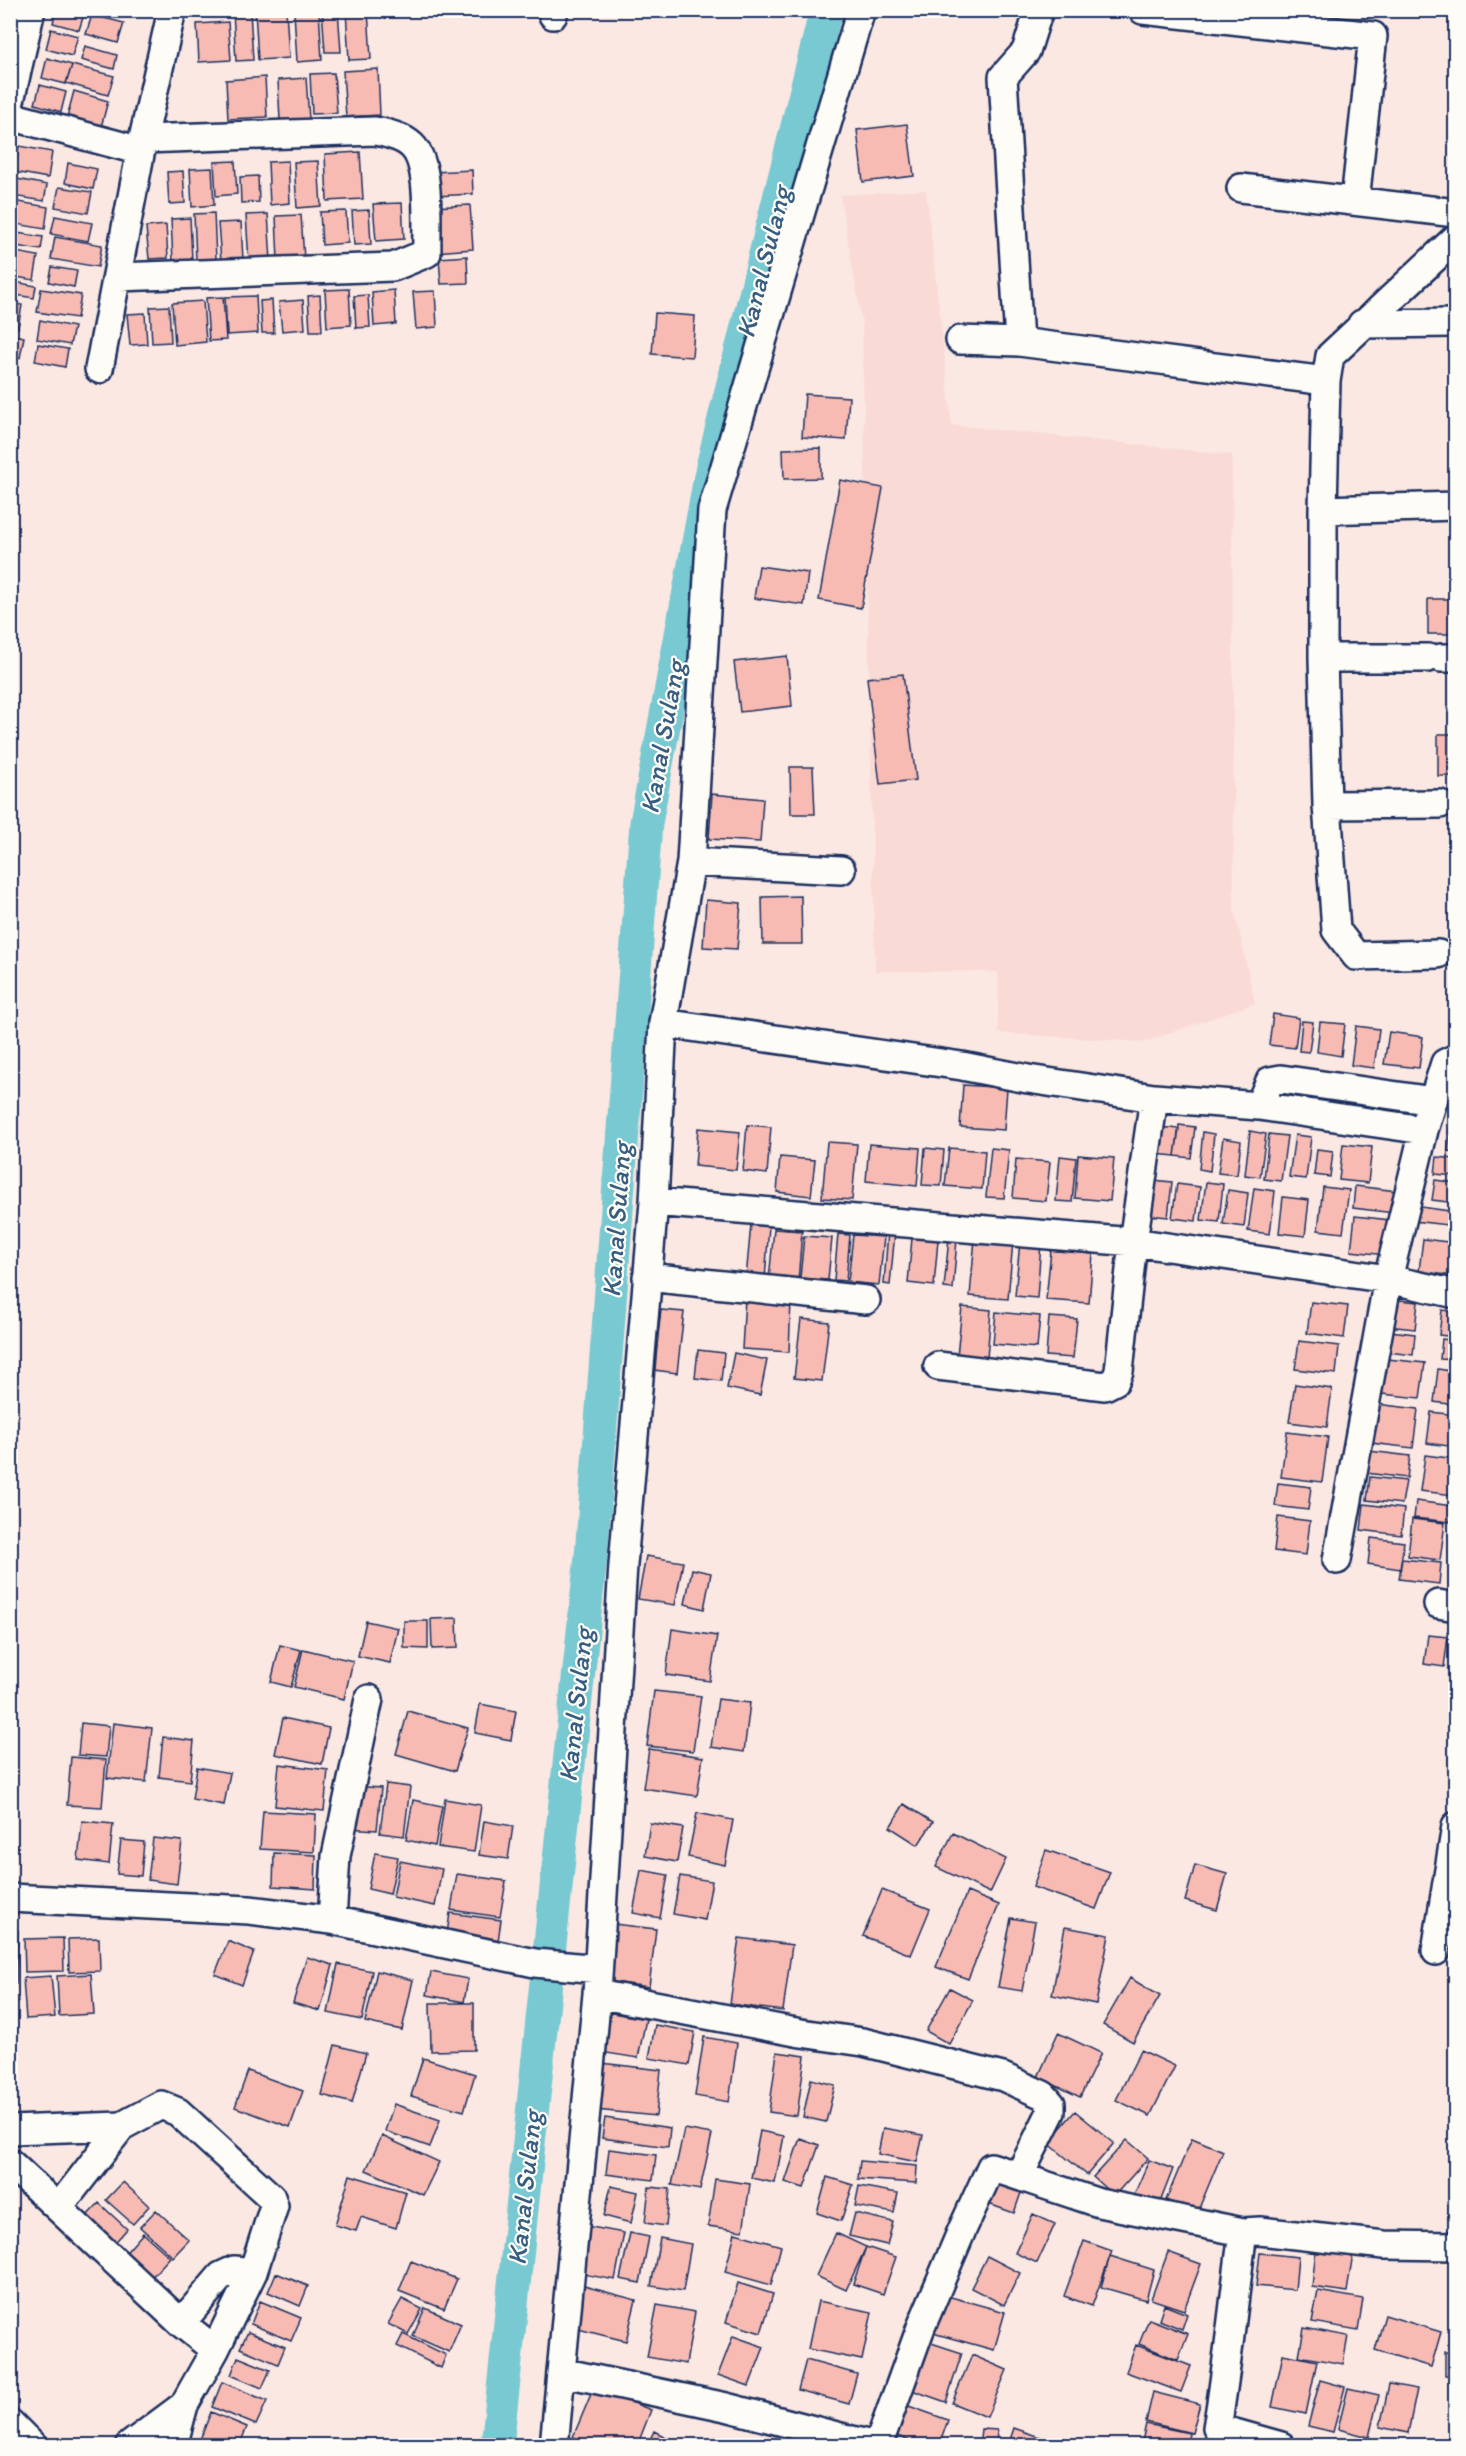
<svg xmlns="http://www.w3.org/2000/svg" width="1466" height="2456" viewBox="0 0 1466 2456" font-family="Itim,sans-serif">
<rect width="100%" height="100%" fill="#fbe8e3"/>
<filter id="ink" filterUnits="userSpaceOnUse"><feTurbulence type="fractalNoise" baseFrequency=".0167" numOctaves="2"/><feDisplacementMap in="SourceGraphic" scale="12" xChannelSelector="R" yChannelSelector="G"/><feConvolveMatrix kernelMatrix="1 2 1 2 8 2 1 2 1" color-interpolation-filters="sRGB"/></filter>
<g filter="url(#ink)">
<path fill="#fadad5" d="M926,190L952,425L1232,455L1234,908L1255,1003L1144,1042L998,1033V972L875,971L862,322L840,195Z"/>
<g fill="none" stroke-linecap="round" stroke-linejoin="round">
<path stroke="#78c9d1" stroke-width="33" d="M497,2446L591,1556L646,823L712,467L826,10"/>
</g>
<path fill="#f7bbb3" stroke="#1b2f5e" stroke-width="1.5" d="M56,10L85,11L79,30L53,23Z
M255,10H286L289,58L258,60Z
M322,10H338L341,52H325Z
M346,10H368L371,59L349,60Z
M250,11L253,60L236,61L233,12Z
M319,11L322,60L297,62L294,12Z
M92,15L124,23L118,43L86,34Z
M228,22L231,60L199,62L197,24Z
M51,29L78,36L72,56L46,49Z
M85,46L117,55L114,69L81,60Z
M47,58L72,65L66,84L42,78Z
M72,65L114,76L108,95L66,83Z
M378,69L380,115L346,117L343,71Z
M334,73L337,113L312,114L310,74Z
M265,77L267,117L228,119L226,80Z
M306,78L309,119L280,120L278,80Z
M40,85L66,92L61,112L35,104Z
M74,91L108,101L101,127L67,117Z
M907,124L914,176L863,182L857,130Z
M19,146L52,152L48,178L15,172Z
M360,152L363,199L327,201L325,154Z
M235,161L237,194L216,196L214,162Z
M288,161L290,203L270,205L268,162Z
M318,161L321,206L297,208L294,162Z
M68,163L97,169L93,189L65,183Z
M212,168L214,205L192,207L190,169Z
M472,170L473,194L436,196L434,172Z
M183,171L185,203L169,204L167,172Z
M258,176L259,202L241,203L240,177Z
M17,179L47,185L44,201L13,196Z
M59,187L92,192L88,213L55,207Z
M13,201L48,207L45,229L10,223Z
M402,203L404,239L376,241L373,204Z
M470,205L473,249L435,252L432,207Z
M369,210L371,244L354,245L352,211Z
M346,211L348,243L322,245L320,212Z
M214,213L216,259L196,260L194,214Z
M268,214L271,261L249,262L246,215Z
M301,215L304,259L278,261L276,216Z
M55,216L92,223L88,241L51,234Z
M190,218L192,260L173,262L171,219Z
M241,222L243,260L221,261L218,223Z
M166,225L168,258L149,259L146,227Z
M10,232L43,237L41,250L10,245Z
M55,237L102,245L98,267L51,259Z
M10,251L38,256L34,280L10,276Z
M467,256L468,283L441,284L439,258Z
M52,267L77,271L74,287L49,282Z
M10,281L36,286L34,298L10,294Z
M41,289L81,295L77,318L37,312Z
M349,289L351,325L327,327L325,290Z
M394,290L396,324L374,326L372,292Z
M435,291L437,327L416,329L413,292Z
M320,295L322,331H310L308,296Z
M368,295L370,327L356,328L354,296Z
M256,296L258,333L227,335L225,297Z
M223,297L226,340L209,341L206,298Z
M272,300L274,333H262L260,301Z
M303,300L305,329L282,331L279,302Z
M203,301L206,342L175,345L172,303Z
M10,303L22,305L18,328L10,327Z
M169,306L171,342L152,343L150,307Z
M145,313L147,344L130,345L127,314Z
M655,313L695,316L692,357L652,354Z
M40,320L74,327L70,345L37,339Z
M10,334L24,337L20,358L10,357Z
M38,344L68,349L65,367L35,361Z
M805,394L849,397L846,440L802,437Z
M821,448V478L784,479L783,449Z
M840,480L883,488L861,608L819,600Z
M759,566L808,573L804,605L754,598Z
M1428,599H1451V634H1428Z
M787,656L792,706L740,712L734,662Z
M903,674L916,780L880,784L867,678Z
M1438,734H1456V776H1438Z
M790,767H813L815,814H791Z
M712,794L763,799L760,842L709,839Z
M801,896L802,944H763L762,897Z
M706,900L741,903L737,949L703,947Z
M1273,1014L1299,1018L1295,1048L1269,1045Z
M1302,1021L1313,1022L1309,1052L1299,1051Z
M1320,1022L1345,1024L1341,1056L1317,1052Z
M1356,1026L1379,1029L1374,1068L1351,1065Z
M1389,1032L1423,1037L1419,1068L1384,1064Z
M963,1085L1007,1088L1004,1130L960,1127Z
M747,1125L771,1127L767,1174L743,1171Z
M1179,1125L1195,1127L1191,1158L1175,1156Z
M1451,1125L1456,1126V1152L1448,1151Z
M1158,1127L1179,1129L1175,1156L1155,1154Z
M698,1128L740,1132L736,1170L695,1166Z
M1250,1131L1266,1134L1260,1177L1245,1175Z
M1203,1132L1214,1134L1210,1171L1199,1169Z
M1269,1134L1287,1136L1281,1181L1264,1179Z
M1295,1135L1311,1137L1306,1179L1289,1177Z
M1223,1138L1241,1141L1237,1175L1218,1173Z
M827,1142L857,1144L852,1200L822,1198Z
M869,1144L920,1148L917,1186L866,1181Z
M1343,1144L1372,1147L1368,1183L1339,1180Z
M925,1148L944,1150L941,1186L922,1185Z
M949,1148L985,1151L982,1189L945,1186Z
M991,1148L1009,1150L1004,1198L986,1197Z
M1317,1149L1333,1151L1330,1177L1314,1175Z
M1078,1155L1114,1158L1110,1201L1075,1198Z
M1060,1156L1076,1158L1072,1202L1056,1201Z
M780,1157L815,1160L811,1196L777,1192Z
M1437,1157L1456,1159V1176L1435,1174Z
M1016,1159L1050,1162L1046,1201L1013,1198Z
M1153,1180L1172,1182L1168,1217L1149,1215Z
M1435,1180L1456,1183V1203L1432,1200Z
M1206,1182L1223,1184L1219,1222L1201,1220Z
M1177,1184L1200,1187L1196,1221L1172,1218Z
M1355,1186L1397,1191L1394,1213L1353,1208Z
M1323,1187L1349,1190L1343,1233L1318,1230Z
M1254,1188L1275,1191L1270,1234L1248,1231Z
M1228,1190L1248,1193L1244,1227L1223,1224Z
M1283,1197L1309,1200L1305,1236L1279,1233Z
M1414,1206L1456,1212V1226L1413,1221Z
M1355,1216L1390,1220L1385,1255L1351,1251Z
M751,1224L769,1226L765,1279L746,1278Z
M774,1229L802,1231L798,1282L769,1279Z
M888,1231L895,1232L890,1285L884,1284Z
M838,1234L850,1235L846,1281L834,1280Z
M853,1235L884,1237L879,1285L848,1282Z
M804,1236L832,1238L828,1280L800,1278Z
M912,1238L938,1240L934,1286L908,1283Z
M949,1238L957,1239L953,1289L944,1288Z
M975,1238L1013,1241L1008,1299L970,1296Z
M1423,1239L1456,1243L1453,1276L1419,1271Z
M1020,1241L1041,1243L1037,1298L1015,1296Z
M1051,1250L1093,1254L1089,1303L1046,1300Z
M745,1298L791,1300L789,1352L742,1349Z
M1390,1299L1418,1302L1415,1329L1387,1326Z
M1311,1302L1348,1306L1344,1338L1307,1333Z
M962,1307L991,1310L987,1358L957,1356Z
M661,1310L684,1312L677,1373L654,1370Z
M1442,1310L1456,1312V1337L1439,1335Z
M996,1312L1040,1316L1037,1348L993,1344Z
M1049,1317L1077,1319L1073,1358L1046,1356Z
M801,1319L829,1322L822,1381L794,1378Z
M1381,1330L1415,1334L1413,1355L1379,1351Z
M1442,1339L1456,1341V1360L1440,1359Z
M1299,1341L1339,1346L1336,1374L1295,1369Z
M698,1350L724,1353L721,1381L695,1378Z
M734,1353L767,1360L760,1395L727,1388Z
M1387,1359L1425,1363L1420,1398L1382,1394Z
M1438,1369L1456,1372V1405L1434,1402Z
M1295,1384L1332,1389L1327,1427L1289,1422Z
M1376,1404L1418,1409L1413,1448L1371,1443Z
M1431,1412L1456,1415V1447L1427,1443Z
M1287,1432L1328,1437L1322,1482L1281,1477Z
M1369,1451L1410,1456L1407,1478L1366,1473Z
M1425,1455L1456,1459L1454,1495L1420,1491Z
M1370,1477L1406,1481L1402,1504L1367,1500Z
M1278,1483L1311,1487L1308,1510L1275,1506Z
M1416,1501L1452,1506L1450,1522L1414,1518Z
M1364,1504L1404,1509L1401,1535L1361,1530Z
M1278,1517L1310,1521L1306,1555L1274,1551Z
M1412,1519L1445,1523L1440,1560L1408,1556Z
M1371,1538L1404,1542L1400,1569L1368,1564Z
M646,1556L683,1562L675,1605L638,1599Z
M1402,1559L1441,1563L1439,1584L1399,1579Z
M692,1569L711,1573L704,1609L685,1604Z
M457,1618L458,1648L432,1649L431,1619Z
M366,1621L398,1628L390,1663L358,1656Z
M404,1621H428V1649L404,1648Z
M672,1629L717,1636L710,1681L666,1675Z
M1428,1635L1448,1637L1444,1667L1424,1664Z
M280,1645L301,1650L291,1687L271,1682Z
M303,1649L353,1661L344,1699L294,1687Z
M654,1691L701,1696L693,1751L647,1746Z
M718,1699L750,1703L744,1752L711,1747Z
M480,1704L516,1711L511,1740L475,1733Z
M408,1711L468,1728L455,1771L396,1754Z
M283,1718L329,1728L322,1764L275,1754Z
M81,1723L109,1726L106,1757L78,1755Z
M113,1723L152,1728L146,1782L107,1778Z
M163,1737L194,1741L190,1781L159,1777Z
M649,1749L703,1757L697,1796L643,1788Z
M71,1757L106,1760L102,1807L67,1805Z
M279,1764L328,1770L324,1811L275,1806Z
M197,1767L230,1773L224,1805L192,1799Z
M386,1784L410,1787L404,1836L380,1833Z
M352,1786L381,1788L377,1830L348,1828Z
M445,1799L481,1805L474,1852L438,1847Z
M413,1800L442,1806L435,1846L406,1840Z
M904,1804L933,1822L918,1845L890,1827Z
M263,1811L316,1814L314,1852L260,1849Z
M697,1813L733,1820L725,1865L688,1857Z
M82,1821L113,1824L109,1864L78,1860Z
M484,1821L513,1826L508,1859L479,1855Z
M650,1823L683,1828L677,1862L645,1856Z
M953,1833L1006,1859L990,1893L936,1867Z
M153,1838L182,1841L177,1884L148,1880Z
M121,1840L144,1842L141,1876L117,1874Z
M1046,1850L1110,1872L1096,1909L1033,1887Z
M274,1853L316,1855L315,1889L273,1886Z
M375,1853L398,1857L390,1894L368,1889Z
M400,1861L442,1869L435,1906L393,1897Z
M1195,1865L1227,1874L1217,1910L1185,1901Z
M641,1870L668,1875L660,1918L633,1913Z
M457,1874L506,1881L500,1917L451,1910Z
M680,1876L712,1881L705,1920L673,1914Z
M882,1890L930,1909L911,1955L863,1936Z
M967,1892L999,1905L968,1979L936,1967Z
M450,1913L501,1920L498,1941L447,1934Z
M1011,1918L1035,1922L1022,1991L998,1987Z
M1446,1922L1456,1923V1954L1442,1952Z
M614,1924L656,1929L649,1987L607,1981Z
M1065,1927L1109,1935L1096,2004L1052,1995Z
M10,1930L18,1931L16,1984H10Z
M63,1938L64,1971L25,1972L24,1939Z
M99,1938L100,1971L69,1972L68,1939Z
M739,1938L792,1945L783,2011L730,2004Z
M228,1941L254,1952L242,1985L215,1974Z
M307,1957L333,1965L320,2011L293,2003Z
M338,1964L372,1971L362,2020L328,2013Z
M377,1971L413,1980L402,2030L365,2022Z
M431,1972L468,1979L464,2002L427,1995Z
M91,1974L94,2014L59,2016L57,1976Z
M51,1976L55,2017L26,2019L23,1978Z
M1130,1978L1160,1996L1133,2042L1103,2025Z
M950,1988L973,2000L949,2044L926,2031Z
M430,2003H474V2050L431,2051Z
M601,2011L646,2019L638,2058L594,2051Z
M655,2025L695,2032L689,2065L649,2058Z
M1058,2033L1101,2053L1080,2097L1038,2077Z
M704,2037L737,2043L729,2102L695,2096Z
M335,2045L366,2053L352,2103L322,2095Z
M1141,2050L1175,2066L1150,2116L1116,2100Z
M777,2052L805,2056L797,2116L769,2112Z
M423,2058L475,2074L464,2111L411,2096Z
M601,2063L661,2070L656,2116L596,2110Z
M248,2071L303,2091L290,2127L235,2107Z
M811,2079L835,2085L826,2122L803,2117Z
M394,2104L440,2120L430,2147L385,2131Z
M1075,2111L1114,2143L1087,2175L1048,2143Z
M605,2118L670,2128L668,2147L602,2138Z
M883,2128L923,2135L917,2162L878,2154Z
M684,2129L712,2134L700,2190L672,2185Z
M760,2131L784,2136L775,2183L751,2178Z
M382,2136L439,2162L423,2195L366,2170Z
M800,2138L819,2145L804,2188L785,2182Z
M1192,2138L1223,2151L1197,2213L1166,2200Z
M1127,2140L1148,2158L1114,2196L1093,2177Z
M609,2149L656,2155L653,2180L606,2174Z
M1149,2160L1173,2169L1157,2210L1132,2200Z
M860,2161L917,2166L916,2183L858,2179Z
M350,2175L406,2192L396,2228L361,2217L356,2231L335,2225Z
M990,2175L1023,2187L1014,2213L980,2201Z
M827,2177L853,2185L841,2221L817,2213Z
M715,2179L750,2184L743,2231L708,2226Z
M123,2182L149,2206L133,2224L106,2200Z
M611,2186L638,2192L631,2223L604,2216Z
M859,2186L898,2193L894,2213L855,2206Z
M649,2187L670,2189L666,2226L645,2223Z
M99,2203L127,2229L111,2247L82,2221Z
M156,2210L189,2240L173,2257L140,2227Z
M855,2213L893,2222L887,2245L849,2236Z
M1033,2214L1055,2224L1037,2263L1015,2253Z
M586,2226L624,2233L615,2280L577,2273Z
M143,2233L170,2257L149,2280L123,2256Z
M630,2233L649,2237L640,2283L620,2279Z
M735,2233L781,2246L771,2285L725,2272Z
M836,2233L866,2247L846,2290L816,2276Z
M660,2238L691,2244L683,2291L651,2286Z
M1084,2241L1112,2251L1092,2306L1064,2296Z
M866,2247L896,2257L883,2294L853,2284Z
M1316,2249L1353,2253L1347,2292L1312,2287Z
M1168,2252L1201,2264L1184,2310L1151,2299Z
M1260,2253L1298,2257L1295,2290L1256,2286Z
M987,2256L1020,2273L1004,2305L971,2288Z
M1110,2256L1154,2270L1146,2300L1101,2287Z
M411,2261L457,2279L444,2309L399,2291Z
M276,2273L308,2286L300,2306L268,2292Z
M738,2283L773,2294L761,2333L726,2322Z
M584,2286L636,2300L626,2341L574,2328Z
M1318,2291L1363,2299L1358,2330L1312,2322Z
M940,2294L1005,2312L994,2350L929,2332Z
M402,2299L422,2309L408,2334L388,2324Z
M260,2301L301,2318L291,2341L251,2324Z
M818,2301L872,2312L862,2360L808,2349Z
M657,2305L695,2312L686,2364L647,2357Z
M1164,2305L1187,2314L1182,2329L1159,2320Z
M425,2308L461,2324L449,2352L413,2336Z
M1385,2315L1441,2332L1431,2367L1375,2350Z
M1149,2319L1188,2334L1178,2360L1139,2344Z
M1304,2328L1348,2336L1343,2364L1299,2356Z
M248,2332L285,2347L278,2364L240,2348Z
M403,2334L446,2355L441,2368L397,2346Z
M733,2336L764,2347L749,2386L718,2375Z
M922,2340L962,2353L946,2402L906,2388Z
M1136,2345L1191,2366L1181,2392L1126,2372Z
M1445,2352H1456V2375H1445Z
M1283,2354L1317,2361L1306,2414L1272,2407Z
M972,2355L1007,2370L987,2417L952,2403Z
M238,2357L270,2370L262,2388L231,2375Z
M806,2360L857,2374L849,2404L798,2390Z
M1320,2380L1345,2387L1333,2432L1308,2426Z
M222,2382L267,2401L256,2425L212,2407Z
M1389,2384L1417,2389L1408,2433L1380,2427Z
M594,2387L651,2410L637,2446H593L573,2437Z
M1348,2388L1379,2395L1369,2437L1338,2429Z
M1153,2392L1200,2404L1192,2433L1146,2422Z
M903,2404L948,2420L939,2446H923L892,2434Z
M211,2412L247,2427L239,2446H208L199,2442Z
M1146,2424L1189,2433L1187,2446H1141Z
M1014,2428L1048,2440L1046,2446H1008Z
M981,2429L997,2430L996,2446H979Z
M654,2431L683,2446H647Z
M715,2437L736,2446H712Z"/>
<g fill="none" stroke-linecap="round" stroke-linejoin="round">
<g stroke="#1b2f5e" stroke-width="32">
<path id="street" d="M1143,10L1373,36L1355,201
M553,15V10
M10,101L31,10
M10,116L141,151
M1241,188L1456,213
M117,277L393,267L427,253C426,226 431,168 414,148C406,138 387,133 375,131L143,139
M1362,324L1456,323
M960,340L1019,342L1326,381
M1019,342L1003,77L1026,51L1039,10
M99,369L143,139L172,10
M1323,510L1456,506
M1323,658H1428
M1441,658H1456
M1327,805L1440,804
M691,862L841,870
M1438,954L1356,956L1336,930L1327,805L1323,658V510L1326,381L1330,356L1456,238
M663,1023L962,1066L1028,1079L1154,1098L1259,1106L1424,1130
M1259,1106L1270,1081L1281,1079L1433,1101
M654,1202L1133,1242L1388,1279L1456,1294
M647,1277L866,1300
M938,1366L1105,1386L1115,1381L1119,1371L1133,1242L1154,1098
M1337,1560L1388,1279L1424,1130L1445,1063L1456,1058
M1438,1604L1456,1607
M10,1898L249,1910L332,1920L535,1963L598,1969
M332,1920L336,1856L369,1699
M1436,1951L1456,1826
M597,1994L801,2033L863,2042L1003,2077L1043,2095L1051,2104V2112L1019,2176
M10,2130L122,2126L161,2105L178,2112L271,2197L274,2206L253,2272L215,2350L184,2405L173,2446
M10,2163L181,2323L215,2350
M59,2207L122,2126
M1243,2232C1234,2298 1228,2363 1217,2428L1281,2446
M181,2323L221,2276L234,2270L253,2272
M561,2372L726,2407L875,2446
M10,2423L33,2446
M129,2446L184,2405
M554,2446L597,1994L623,1565L654,1202L663,1023L691,862L712,510L861,10
M878,2446L921,2327L962,2230L991,2167L1099,2203L1243,2232L1260,2231L1384,2245L1456,2246"/>
</g>
<use href="#street" stroke="#fdfcf7" stroke-width="27"/>
</g>
</g>
<g text-anchor="middle" dominant-baseline="central" stroke-width="4.5" stroke-linejoin="round" paint-order="stroke">
<g font-size="27" font-style="italic" fill="#375d80" stroke="#fdfcf7">
<text transform="translate(763 262) rotate(-76)">Kanal Sulang</text>
<text transform="translate(662 737) rotate(-80)">Kanal Sulang</text>
<text transform="translate(616 1220) rotate(-86)">Kanal Sulang</text>
<text transform="translate(575 1705) rotate(-84)">Kanal Sulang</text>
<text transform="translate(524 2188) rotate(-84)">Kanal Sulang</text>
</g>
</g>
<rect width="1466" height="2456" fill="none" stroke="#fdfcf7" stroke-width="36"/>
<rect x="18" y="18" width="1430" height="2420" fill="none" stroke="#1b2f5e" stroke-width="2" filter="url(#ink)"/>
</svg>
